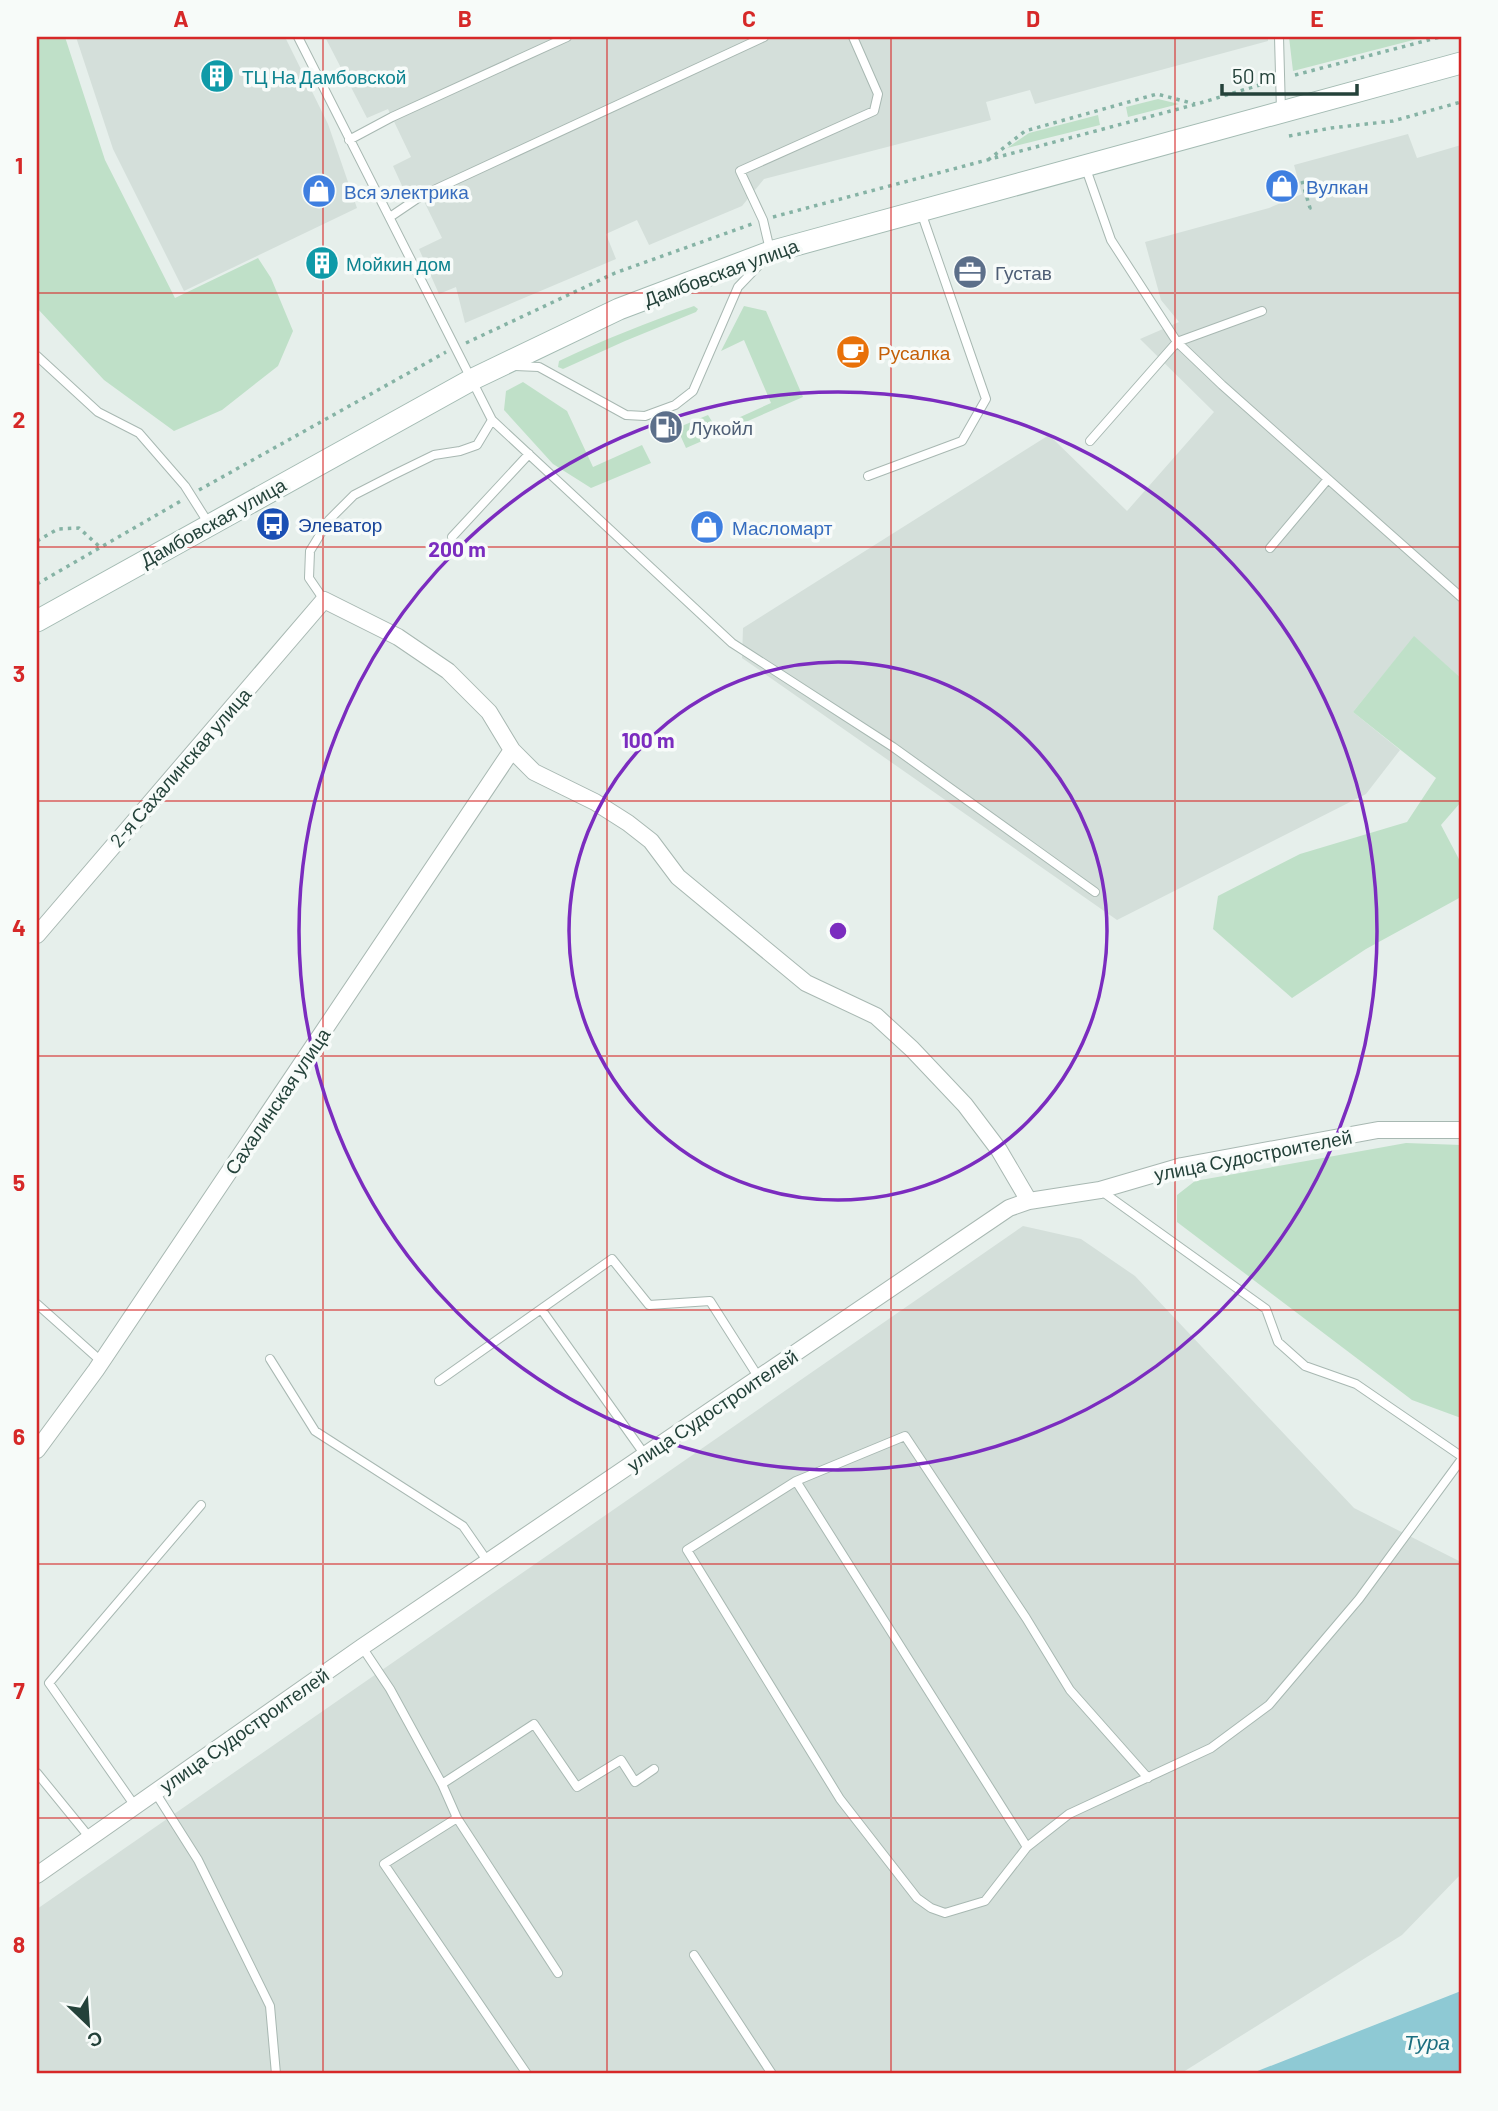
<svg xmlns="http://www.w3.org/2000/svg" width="1498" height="2111" viewBox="0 0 1498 2111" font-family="Barlow,sans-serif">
<rect width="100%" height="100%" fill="#e6efeb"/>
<path fill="#d4dfda" d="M76,37H285L328,124L357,208L184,291L113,149Z
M325,37H1268V41L1035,104L1030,90L986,102L991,120L764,179L742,206L649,245L637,220L606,234L616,259L465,323L456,287L439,294L419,249L442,238L416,185L404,190L393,166L411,157L388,109L367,118Z
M1408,134L1417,158L1461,145V678L1414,637L1353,712L1400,750L1366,794L1117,920L742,658L743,628L1049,435L1127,511L1214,412L1140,339L1179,322L1161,300L1145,242L1269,208L1302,194L1294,165Z
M1023,1226L1081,1239L1135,1276L1354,1508L1461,1562V1874L1402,1935L1180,2074H37V1909Z"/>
<path fill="#bfe0c8" d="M37,37H65L105,160L175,298L258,258L271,278L293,331L278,366L222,410L174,431L104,380L37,308Z
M1289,37H1425L1293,71Z
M1158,99L1179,104L1128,117L1126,107Z
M1098,115L1100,125L1007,148L1029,133Z
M694,306L698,309L696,312L625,341L563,369L558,367L559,361C603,340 648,322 694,306Z
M744,306L766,311L803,397L686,448L677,428L708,415L716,428L771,403L744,340L721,351Z
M523,382L567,411L593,467L642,445L651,463L591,488L553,464L504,410L506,391Z
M1414,636L1461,678V802L1441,825L1461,863V897L1366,949L1292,998L1213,929L1218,896L1300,854L1407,822L1436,778L1353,712Z
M1406,1143L1461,1145V1418L1412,1400L1177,1222V1195L1195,1181Z"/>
<path fill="#8ec9d4" d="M1461,1991V2074H1250Z"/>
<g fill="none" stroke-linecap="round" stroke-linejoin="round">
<g stroke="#a8b8b2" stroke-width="10">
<path id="service" d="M298,37L492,420L732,643L893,747L1095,892
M1279,37L1281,111
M349,140L392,117L567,37
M1085,166L1111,240L1177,342L1222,385L1461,597
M390,217L421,196L764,37
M770,250L763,220L740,171L874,111L878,94L853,37
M37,356L98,412L139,433L185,486L209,524
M515,366L539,367L626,415L645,416L675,405L693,391L738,287L761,263
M1090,441L1177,342L1262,311
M868,476L962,441L986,399L921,212
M452,537L529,454
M1270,548L1328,479
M324,600L309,578L310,551L329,520L354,495L393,475L434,455L460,451L477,445L492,420
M1100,1190L1266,1309L1278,1342L1305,1366L1356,1384L1461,1456
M37,1304L102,1362
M541,1309L645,1455
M270,1359L315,1431L463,1526L488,1562
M439,1381L612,1259L649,1305L710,1301L759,1378
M796,1481L1027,1847
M362,1647L390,1689L442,1784L457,1818L558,1973
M37,1773L90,1838
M1148,1778L1070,1690L1026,1618L905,1436L796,1481L687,1550L840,1799L917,1898L931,1908L945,1913L985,1901L1027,1847L1069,1814L1211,1748L1269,1705L1359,1599L1461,1460
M442,1784L534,1724L577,1787L621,1760L635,1782L654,1769
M155,1792L198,1860L270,2006L276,2074
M135,1806L49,1683L201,1505
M457,1818L384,1864L527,2074
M694,1955L772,2074"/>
</g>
<g stroke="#a8b8b2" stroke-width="18">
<path id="minor" d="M37,935L324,600L398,637L448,671L489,712L512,750L534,772L595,802L628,823L651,841L678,877L806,983L876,1016L912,1049L965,1105L999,1150L1029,1201
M37,1450L96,1370L512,750
M37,1875L362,1647L1009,1208L1029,1201L1100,1190L1182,1166L1378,1130H1461"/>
</g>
<g stroke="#a4bbb3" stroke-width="23">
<path id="secondary" d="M37,621L473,379L619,309L770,252L1461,63"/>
</g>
<path stroke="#86b3a5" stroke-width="3.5" stroke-dasharray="3.5 5" stroke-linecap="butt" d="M1295,75L1440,37
M1289,136L1331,128L1393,121L1461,102
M988,160L1025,131L1157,94L1195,104
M1302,181L1310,208L1307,209
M773,217L1197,104L1266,83
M466,343L615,273L752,224
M199,490L446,352
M37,541L58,529L79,528L101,548
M37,584L181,501"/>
<use href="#service" stroke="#fff" stroke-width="8"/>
<use href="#minor" stroke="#fff" stroke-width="16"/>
<use href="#secondary" stroke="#fff" stroke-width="21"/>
</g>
<path fill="none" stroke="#d62828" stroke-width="2" stroke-opacity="0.55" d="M323,37V2074M607,37V2074M891,37V2074M1175,37V2074M37,293H1461M37,547H1461M37,801H1461M37,1056H1461M37,1310H1461M37,1564H1461M37,1818H1461"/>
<g fill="none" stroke="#7b2cbf" stroke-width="3.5">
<circle cx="838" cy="931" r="269"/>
<circle cx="838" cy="931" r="539"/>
</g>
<defs>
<g id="building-disc" transform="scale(1.75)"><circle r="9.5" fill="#0f9aa8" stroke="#f7fbf9"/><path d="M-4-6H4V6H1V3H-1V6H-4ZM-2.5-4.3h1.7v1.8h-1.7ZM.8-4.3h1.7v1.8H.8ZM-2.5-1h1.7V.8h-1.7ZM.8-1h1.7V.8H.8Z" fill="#fff"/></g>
<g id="shop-disc" transform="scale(1.75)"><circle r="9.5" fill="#3f7fe0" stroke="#f7fbf9"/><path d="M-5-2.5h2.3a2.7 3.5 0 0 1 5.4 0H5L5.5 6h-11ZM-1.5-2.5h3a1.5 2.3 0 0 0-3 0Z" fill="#fff"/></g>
<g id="office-disc" transform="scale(1.75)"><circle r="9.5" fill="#5c6f8a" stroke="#f7fbf9"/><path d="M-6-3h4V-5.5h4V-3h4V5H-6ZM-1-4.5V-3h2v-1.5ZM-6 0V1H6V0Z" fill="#fff"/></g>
<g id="cafe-disc" transform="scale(1.75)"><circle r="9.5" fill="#e8710a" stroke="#f7fbf9"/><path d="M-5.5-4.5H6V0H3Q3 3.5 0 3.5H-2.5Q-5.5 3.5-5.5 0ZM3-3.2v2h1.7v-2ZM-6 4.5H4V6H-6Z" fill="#fff"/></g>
<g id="fuel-disc" transform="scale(1.75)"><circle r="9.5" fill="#5c6f8a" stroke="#f7fbf9"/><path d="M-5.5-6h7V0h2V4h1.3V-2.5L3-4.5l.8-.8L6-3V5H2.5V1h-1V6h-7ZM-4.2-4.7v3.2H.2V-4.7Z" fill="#fff"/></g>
<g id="bus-disc" transform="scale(1.75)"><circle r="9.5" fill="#1a4fb4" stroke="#f7fbf9"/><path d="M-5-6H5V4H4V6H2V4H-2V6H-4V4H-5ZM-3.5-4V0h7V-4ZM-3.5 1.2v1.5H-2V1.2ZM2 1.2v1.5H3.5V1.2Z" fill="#fff"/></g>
</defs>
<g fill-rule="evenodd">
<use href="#building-disc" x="217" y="76"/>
<use href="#shop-disc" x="1282" y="186"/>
<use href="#shop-disc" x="319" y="191"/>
<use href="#building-disc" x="322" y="263"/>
<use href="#office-disc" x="970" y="272"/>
<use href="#cafe-disc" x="853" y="352"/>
<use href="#fuel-disc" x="666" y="427"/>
<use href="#bus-disc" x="273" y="524"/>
<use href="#shop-disc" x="707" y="527"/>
</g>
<g text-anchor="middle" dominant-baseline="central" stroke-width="7" stroke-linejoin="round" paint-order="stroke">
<g font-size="19" fill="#0d838f" stroke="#f7fbf9" text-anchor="start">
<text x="242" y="76">ТЦ На Дамбовской</text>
<text x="346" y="263">Мойкин дом</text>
</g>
<g font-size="19" fill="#366cbe" stroke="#f7fbf9" text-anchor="start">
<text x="1306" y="186">Вулкан</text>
<text x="344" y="191">Вся электрика</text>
<text x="732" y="527">Масломарт</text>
</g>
<g font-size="19" fill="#24423a" stroke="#f7fbf9">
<text transform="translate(721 272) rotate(-20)">Дамбовская улица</text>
<text transform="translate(213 522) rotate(-29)">Дамбовская улица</text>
<text transform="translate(180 767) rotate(-49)">2-я Сахалинская улица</text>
<text transform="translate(277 1101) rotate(-56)">Сахалинская улица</text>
<text transform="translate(1253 1155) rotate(-11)">улица Судостроителей</text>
<text transform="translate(712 1410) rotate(-34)">улица Судостроителей</text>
<text transform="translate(244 1730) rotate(-35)">улица Судостроителей</text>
</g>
<g font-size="19" fill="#4e5e75" stroke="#f7fbf9" text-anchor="start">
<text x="995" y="272">Густав</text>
<text x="690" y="427">Лукойл</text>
</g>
<g font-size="19" fill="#c56008" stroke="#f7fbf9" text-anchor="start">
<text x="878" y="352">Русалка</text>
</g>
<g font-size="19" fill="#164399" stroke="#f7fbf9" text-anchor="start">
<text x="298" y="524">Элеватор</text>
</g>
<g font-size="21" font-style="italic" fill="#1c6f80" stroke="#f7fbf9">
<text x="1427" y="2041">Тура</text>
</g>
</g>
<circle cx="838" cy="931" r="10" fill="#7b2cbf" stroke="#f7fbf9" stroke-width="3.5"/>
<g font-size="21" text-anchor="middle" font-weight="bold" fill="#7b2cbf" stroke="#f7fbf9" stroke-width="7" stroke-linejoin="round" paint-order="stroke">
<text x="457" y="557">200 m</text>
<text x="648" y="748">100 m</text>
</g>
<rect width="1498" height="2111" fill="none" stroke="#f7fbf9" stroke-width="77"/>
<g transform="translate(88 2024) rotate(155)" stroke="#f7fbf9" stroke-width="5" paint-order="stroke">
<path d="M0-5L12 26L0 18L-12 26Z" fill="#24423a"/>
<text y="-10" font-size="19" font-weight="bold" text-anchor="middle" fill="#24423a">С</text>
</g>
<path d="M1222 84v10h135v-10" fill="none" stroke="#24423a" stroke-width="3.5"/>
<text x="1232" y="84" font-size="21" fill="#24423a" stroke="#f7fbf9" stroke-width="5" paint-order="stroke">50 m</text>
<rect x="38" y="38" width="1422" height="2034" fill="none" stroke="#d62828" stroke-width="2.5"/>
<g font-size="23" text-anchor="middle" font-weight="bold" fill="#d62828">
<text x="181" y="27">A</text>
<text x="465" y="27">B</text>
<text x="749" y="27">C</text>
<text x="1033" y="27">D</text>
<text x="1317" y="27">E</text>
<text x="19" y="174">1</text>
<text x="19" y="428">2</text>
<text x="19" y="682">3</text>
<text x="19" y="936">4</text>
<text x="19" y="1191">5</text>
<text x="19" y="1445">6</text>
<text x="19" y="1699">7</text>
<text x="19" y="1953">8</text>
</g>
</svg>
